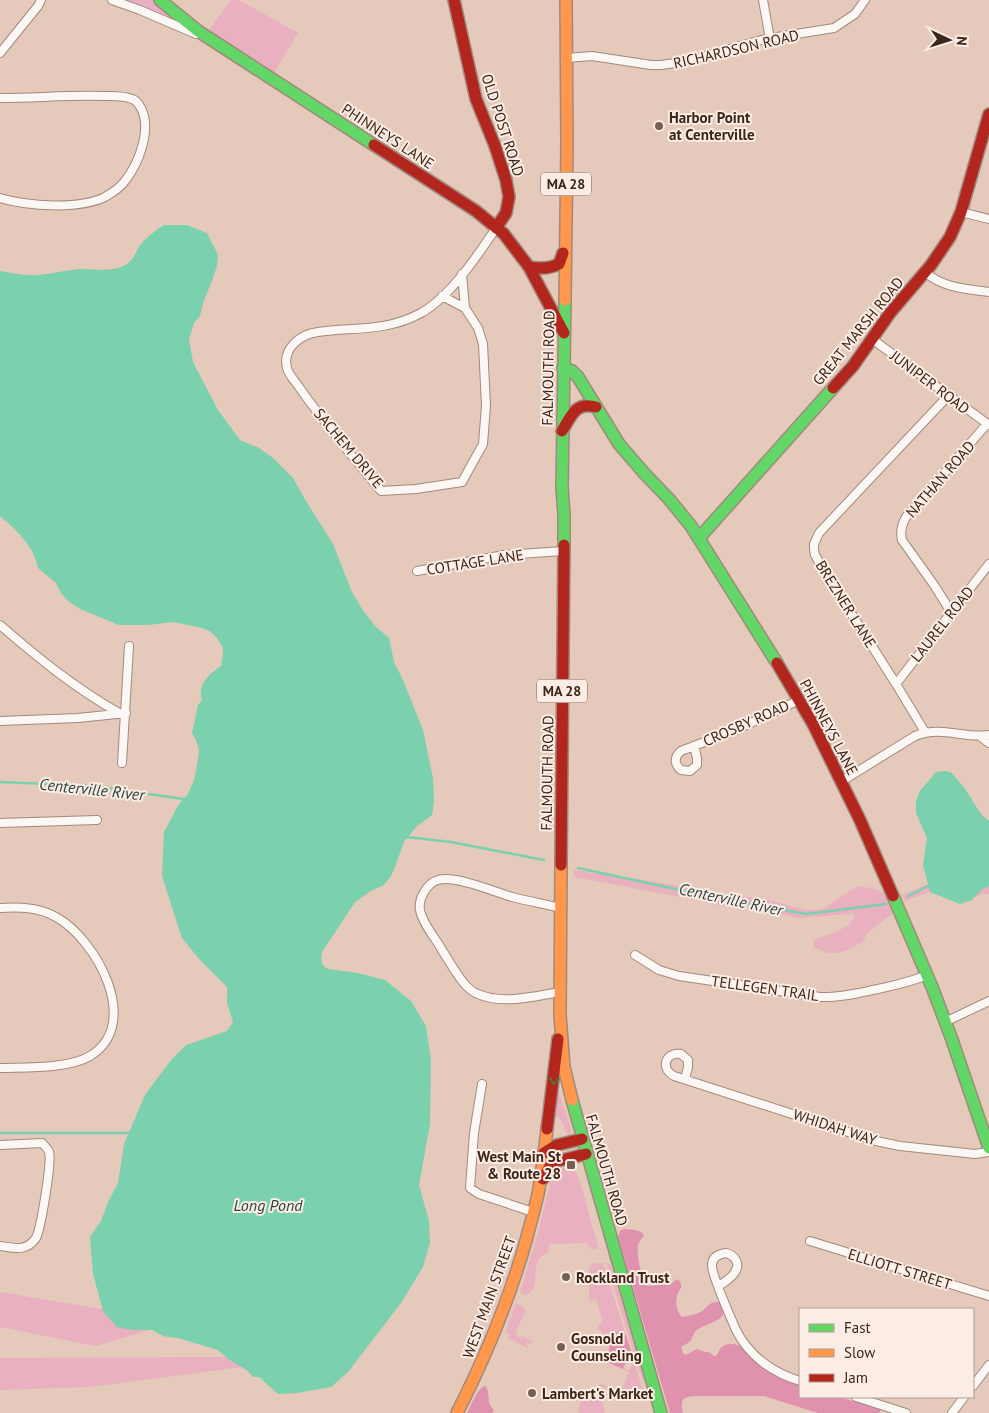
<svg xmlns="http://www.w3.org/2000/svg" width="989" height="1413" viewBox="0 0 989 1413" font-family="'PT Sans',sans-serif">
<rect width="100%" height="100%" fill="#e5c9ba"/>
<path fill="#e9b0c0" d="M122,0H162L183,24Z
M231,0H239L298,33L273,75L208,32Z
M574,870L674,885L712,895L736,896L770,900L793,907L807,910L823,909L857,886C867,888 880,887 887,897C889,901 889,904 893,907V913L868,933L862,942L852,948L838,953H828L813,947L814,940C831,933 844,932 855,917L853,913L850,914L797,918L751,905L722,906L702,901L574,877Z
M989,880V894H982L968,900H956L929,892L905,901L902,895L929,884Z
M558,1089L571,1129L570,1134L568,1136L561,1120L554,1114Z
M563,1168H573L575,1169L582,1188L598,1247L597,1249H590L587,1243L549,1244L548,1252C545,1254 541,1256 539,1259C532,1270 540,1294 524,1295L520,1292L538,1233L551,1180L556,1172Z
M599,1263H603L626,1335C619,1333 613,1331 608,1338L597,1328L598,1325L603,1322L596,1299L591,1301L589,1299V1268L592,1264Z
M606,1263L611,1265L643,1373L644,1385Z
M0,1292L107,1310L151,1324L150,1330L95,1346L0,1327Z
M516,1304L522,1306L525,1311L524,1315L515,1332L518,1334L516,1336L520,1338L522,1336L532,1341L531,1344L527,1343L526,1345L529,1347L528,1348L508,1338L509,1335L508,1333L505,1334L514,1307Z
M232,1357L243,1367L90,1387L0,1390V1358Z
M634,1360L642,1388C633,1404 611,1391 599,1385V1383L621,1392L629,1372L623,1369L624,1367L627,1370L631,1368L632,1364L630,1362Z
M585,1391L601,1397L605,1413H578L582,1395L583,1393Z"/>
<path fill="#df91ae" d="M625,1229C632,1230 640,1229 644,1235C642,1239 639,1241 638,1245C636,1257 642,1275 646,1286L670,1284L678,1279L681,1284V1288C674,1296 675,1310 682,1317C687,1316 693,1315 698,1313C708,1310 706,1301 720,1302C733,1321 708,1322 697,1330C694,1332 693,1336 691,1340C689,1343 684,1345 681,1347L683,1353L686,1355L697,1349L705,1352H709L714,1356H716C718,1354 719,1351 720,1349C724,1343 734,1343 740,1346C758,1364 775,1378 800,1385V1397H839L880,1409V1413H818L764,1396H695C682,1397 680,1400 683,1413H670L618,1236L621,1230Z
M617,1332L626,1335L634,1360L625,1364L623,1369L609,1363C606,1355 612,1347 608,1338L613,1333Z
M484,1386L486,1387L488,1391L489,1403L494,1411L492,1413H467C472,1404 476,1391 484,1386Z"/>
<path fill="#7bd0ae" d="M164,225H187L207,233L218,255L217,266L213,278L203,303L200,316L194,323L189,339L193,362L218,410L240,440L259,448L273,458L293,478L306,501L333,544L352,592L362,609L375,626L389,638L394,662L403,680L423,730L433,778L434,801L432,815L416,827L404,842L395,867L391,876L384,885L371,891L355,902L322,952C321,959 320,965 328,969L358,973L385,980L411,1001L426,1026L431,1060L430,1124L419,1185L429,1221L430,1243L423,1267L401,1303L348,1372L331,1387L297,1393L278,1394L259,1377H253L248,1371L228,1359L218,1350L178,1338L163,1336L152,1330H133L117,1327L103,1311L93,1274L90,1237L101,1221L109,1200L118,1183L124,1144L145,1095L171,1060L186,1045L227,1031L233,1022L227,1003V987L200,960L182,938L162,876L164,832L179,804L188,794L194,780L197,765L199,750L196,740L192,733L198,705L202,700C197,685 209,674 221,666L223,653V648L217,638L211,632L202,628L174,622L148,625H119L80,609L68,601L61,593L56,583L38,568C34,546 16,530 0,516V271C13,273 25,276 38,275C52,274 66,270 80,269C95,269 116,273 128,263C135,258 136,250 141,244C147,237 156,230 164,225Z
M946,771L952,773C957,780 963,785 967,792C975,803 978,813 989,821V886L981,890L972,900L960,904L930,892L923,865L927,838L916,813V801L920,791L936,772Z"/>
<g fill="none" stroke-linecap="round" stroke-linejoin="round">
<path stroke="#7bd0ae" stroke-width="2.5" d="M0,782L94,786L183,799
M407,837L451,842L544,860
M578,868L708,896L806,914L886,904
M908,896L930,885
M0,1133H128"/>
<g stroke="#a18a7d" stroke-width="10">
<path id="street" d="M112,0L140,10L196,34
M763,0L770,39
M0,53L38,6L41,0
M566,58L592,56L651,65H661L683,62L765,39L834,28L855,14L865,0
M0,98C34,98 68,95 102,96C112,96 123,95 132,99C137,100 140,106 142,110C151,131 139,163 125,181C120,188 112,193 105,197C78,210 28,206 0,198
M961,212L989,219
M925,272C943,288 966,289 989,292
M462,274L465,308
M442,296L465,308L478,328L483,344L486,406L483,444L462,482L416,489L381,491C353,457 324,423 299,387C295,381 288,374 287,368C282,348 301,334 318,332C355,327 386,332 421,313C450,297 478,255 496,228
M872,339L989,425
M417,571L504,555L563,551
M951,612L934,585L902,540C900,532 902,524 906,517L987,424
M0,625C38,658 75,688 119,713
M896,684L989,564
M0,721L78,718L126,713
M925,732L896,684L823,569L815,555L814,549V544L819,533L948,396
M980,736L989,743
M694,746L697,758V765L690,771L681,770C674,764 674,757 681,751L738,729L799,700
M122,763L129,646
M842,781L915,736C942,725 963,739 989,735
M0,823L97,820
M0,908C19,907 39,907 56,917C96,939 143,1024 90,1056C68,1069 26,1067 0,1068
M635,955L659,970L679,976L820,997C839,998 858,993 878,989C895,985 911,982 927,975
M560,992C535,996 502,1005 478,994C472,992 467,987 463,982C455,972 449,961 442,950C436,939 422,923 420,910C418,899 427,883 438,880C455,875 495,892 512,897C528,901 544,904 561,908
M945,1022L989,1001
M685,1079L688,1067V1060L681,1054C665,1052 660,1068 674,1076L876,1141L900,1146L975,1154L989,1152
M482,1084L474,1133L470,1188L479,1194L533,1212
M0,1145L42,1143C45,1146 48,1149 49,1152C52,1162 41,1228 36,1238C26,1252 15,1248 0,1246
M810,1241L989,1296
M719,1286C724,1282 732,1278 735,1272C741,1263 734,1255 726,1253C719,1254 712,1257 712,1265C711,1274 731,1318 736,1330C749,1356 773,1373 800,1381
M973,1386L989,1365
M856,1397L906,1413
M952,1413L964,1397"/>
</g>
<g stroke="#a18a7d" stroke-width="14">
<path id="fast" d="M160,0L198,31L374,145
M563,368L572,371L578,377L619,444L644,473L669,499L691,526L777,663
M699,538L833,388
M564,545V515L562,487L565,300
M893,896L932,987L951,1037L989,1148
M572,1100L661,1413"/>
</g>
<g stroke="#a18a7d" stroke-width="14">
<path id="slow" d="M565,300L567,143L566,0
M561,865L560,1015L564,1067L572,1100
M457,1413C486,1356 510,1298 527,1237C531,1221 536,1205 539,1189C542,1169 545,1149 547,1129"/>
</g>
<g stroke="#a18a7d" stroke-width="14">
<path id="jam" d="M454,0L476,99L495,146L506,180L509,197L506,213L496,228
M374,145L476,211L504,234L529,267L564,333
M529,267C540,269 549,269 559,264L563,253
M833,388L853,366L890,313L931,265L950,237L961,212L989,114
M562,431C571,416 576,401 596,407
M777,663L813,724L860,820L893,896
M561,865L564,545
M547,1129L558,1039
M544,1153L557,1145L582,1139
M543,1179L550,1166L554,1162L586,1154"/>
</g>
<use href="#street" stroke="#fbf7f5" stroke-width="8"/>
<use href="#fast" stroke="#63d668" stroke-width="11"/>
<use href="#slow" stroke="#ff974d" stroke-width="11"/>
<use href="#jam" stroke="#b3261e" stroke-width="11"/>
</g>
<defs><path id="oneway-chevron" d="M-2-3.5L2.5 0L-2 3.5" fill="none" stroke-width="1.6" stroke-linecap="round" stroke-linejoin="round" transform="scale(1.25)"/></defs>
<use stroke="#4e753b" href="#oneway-chevron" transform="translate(554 1081) rotate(97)"/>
<g fill="#785e50" stroke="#fbede6" stroke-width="2">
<circle cx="659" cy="126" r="5"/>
<rect x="566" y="1160" width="10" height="10" rx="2.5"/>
<circle cx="566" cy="1277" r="5"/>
<circle cx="561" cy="1347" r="5"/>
<circle cx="532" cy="1393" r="5"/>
</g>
<g text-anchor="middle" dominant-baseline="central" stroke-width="4" stroke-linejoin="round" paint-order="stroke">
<g fill="#fbede6" stroke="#766155" stroke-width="1">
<rect x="541" y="172.5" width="50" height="23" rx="4"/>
<rect x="537" y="679.5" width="50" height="23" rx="4"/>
</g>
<g font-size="14" font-weight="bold" fill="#3d2517">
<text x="566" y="184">MA 28</text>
<text x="562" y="691">MA 28</text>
</g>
<g font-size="15" fill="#3d2517" stroke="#fbede6">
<text transform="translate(736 49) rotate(-13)">RICHARDSON ROAD</text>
<text transform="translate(503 125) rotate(72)">OLD POST ROAD</text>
<text transform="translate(388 136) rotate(33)">PHINNEYS LANE</text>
<text transform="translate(858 331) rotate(-51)">GREAT MARSH ROAD</text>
<text transform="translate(548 368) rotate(-89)">FALMOUTH ROAD</text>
<text transform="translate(930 382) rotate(37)">JUNIPER ROAD</text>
<text transform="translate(349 448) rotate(50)">SACHEM DRIVE</text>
<text transform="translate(940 479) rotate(-49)">NATHAN ROAD</text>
<text transform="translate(475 562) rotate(-9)">COTTAGE LANE</text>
<text transform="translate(846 604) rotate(58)">BREZNER LANE</text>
<text transform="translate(942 624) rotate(-52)">LAUREL ROAD</text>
<text transform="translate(746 723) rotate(-24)">CROSBY ROAD</text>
<text transform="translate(829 727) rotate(62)">PHINNEYS LANE</text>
<text transform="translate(547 773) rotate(-89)">FALMOUTH ROAD</text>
<text transform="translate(765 988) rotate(8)">TELLEGEN TRAIL</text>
<text transform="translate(835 1127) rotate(18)">WHIDAH WAY</text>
<text transform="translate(607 1170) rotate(74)">FALMOUTH ROAD</text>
<text transform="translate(900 1269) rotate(17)">ELLIOTT STREET</text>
<text transform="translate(489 1297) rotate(-70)">WEST MAIN STREET</text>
</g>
<g font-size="15" font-weight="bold" fill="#3d2517" stroke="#fbede6" text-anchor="start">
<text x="669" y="117">Harbor Point<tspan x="669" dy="17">at Centerville</tspan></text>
<text x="561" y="1156" text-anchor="end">West Main St<tspan x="561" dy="17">&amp; Route 28</tspan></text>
<text x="576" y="1277">Rockland Trust</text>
<text x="571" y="1338">Gosnold<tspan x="571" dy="17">Counseling</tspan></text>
<text x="542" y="1393">Lambert's Market</text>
</g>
<g font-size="16" font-style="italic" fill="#284439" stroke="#fbede6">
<text transform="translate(92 789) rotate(6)">Centerville River</text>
<text transform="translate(731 899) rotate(12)">Centerville River</text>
<text x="268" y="1205">Long Pond</text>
</g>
</g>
<rect x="799" y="1308" width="175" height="90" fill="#fbede6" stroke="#af9d93"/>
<rect x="809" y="1324" width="25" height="8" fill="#63d668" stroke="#af9d93"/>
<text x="844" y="1333" font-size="15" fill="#3d2517">Fast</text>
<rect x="809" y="1349" width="25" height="8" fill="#ff974d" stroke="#af9d93"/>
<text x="844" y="1358" font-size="15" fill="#3d2517">Slow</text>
<rect x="809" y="1374" width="25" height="8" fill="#b3261e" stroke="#af9d93"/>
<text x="844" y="1383" font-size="15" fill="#3d2517">Jam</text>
<g transform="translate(949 40) rotate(94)" stroke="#fbede6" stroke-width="4" paint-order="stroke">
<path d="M0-4L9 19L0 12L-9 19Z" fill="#3d2517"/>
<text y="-8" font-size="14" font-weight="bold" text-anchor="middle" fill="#3d2517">N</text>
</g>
</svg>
